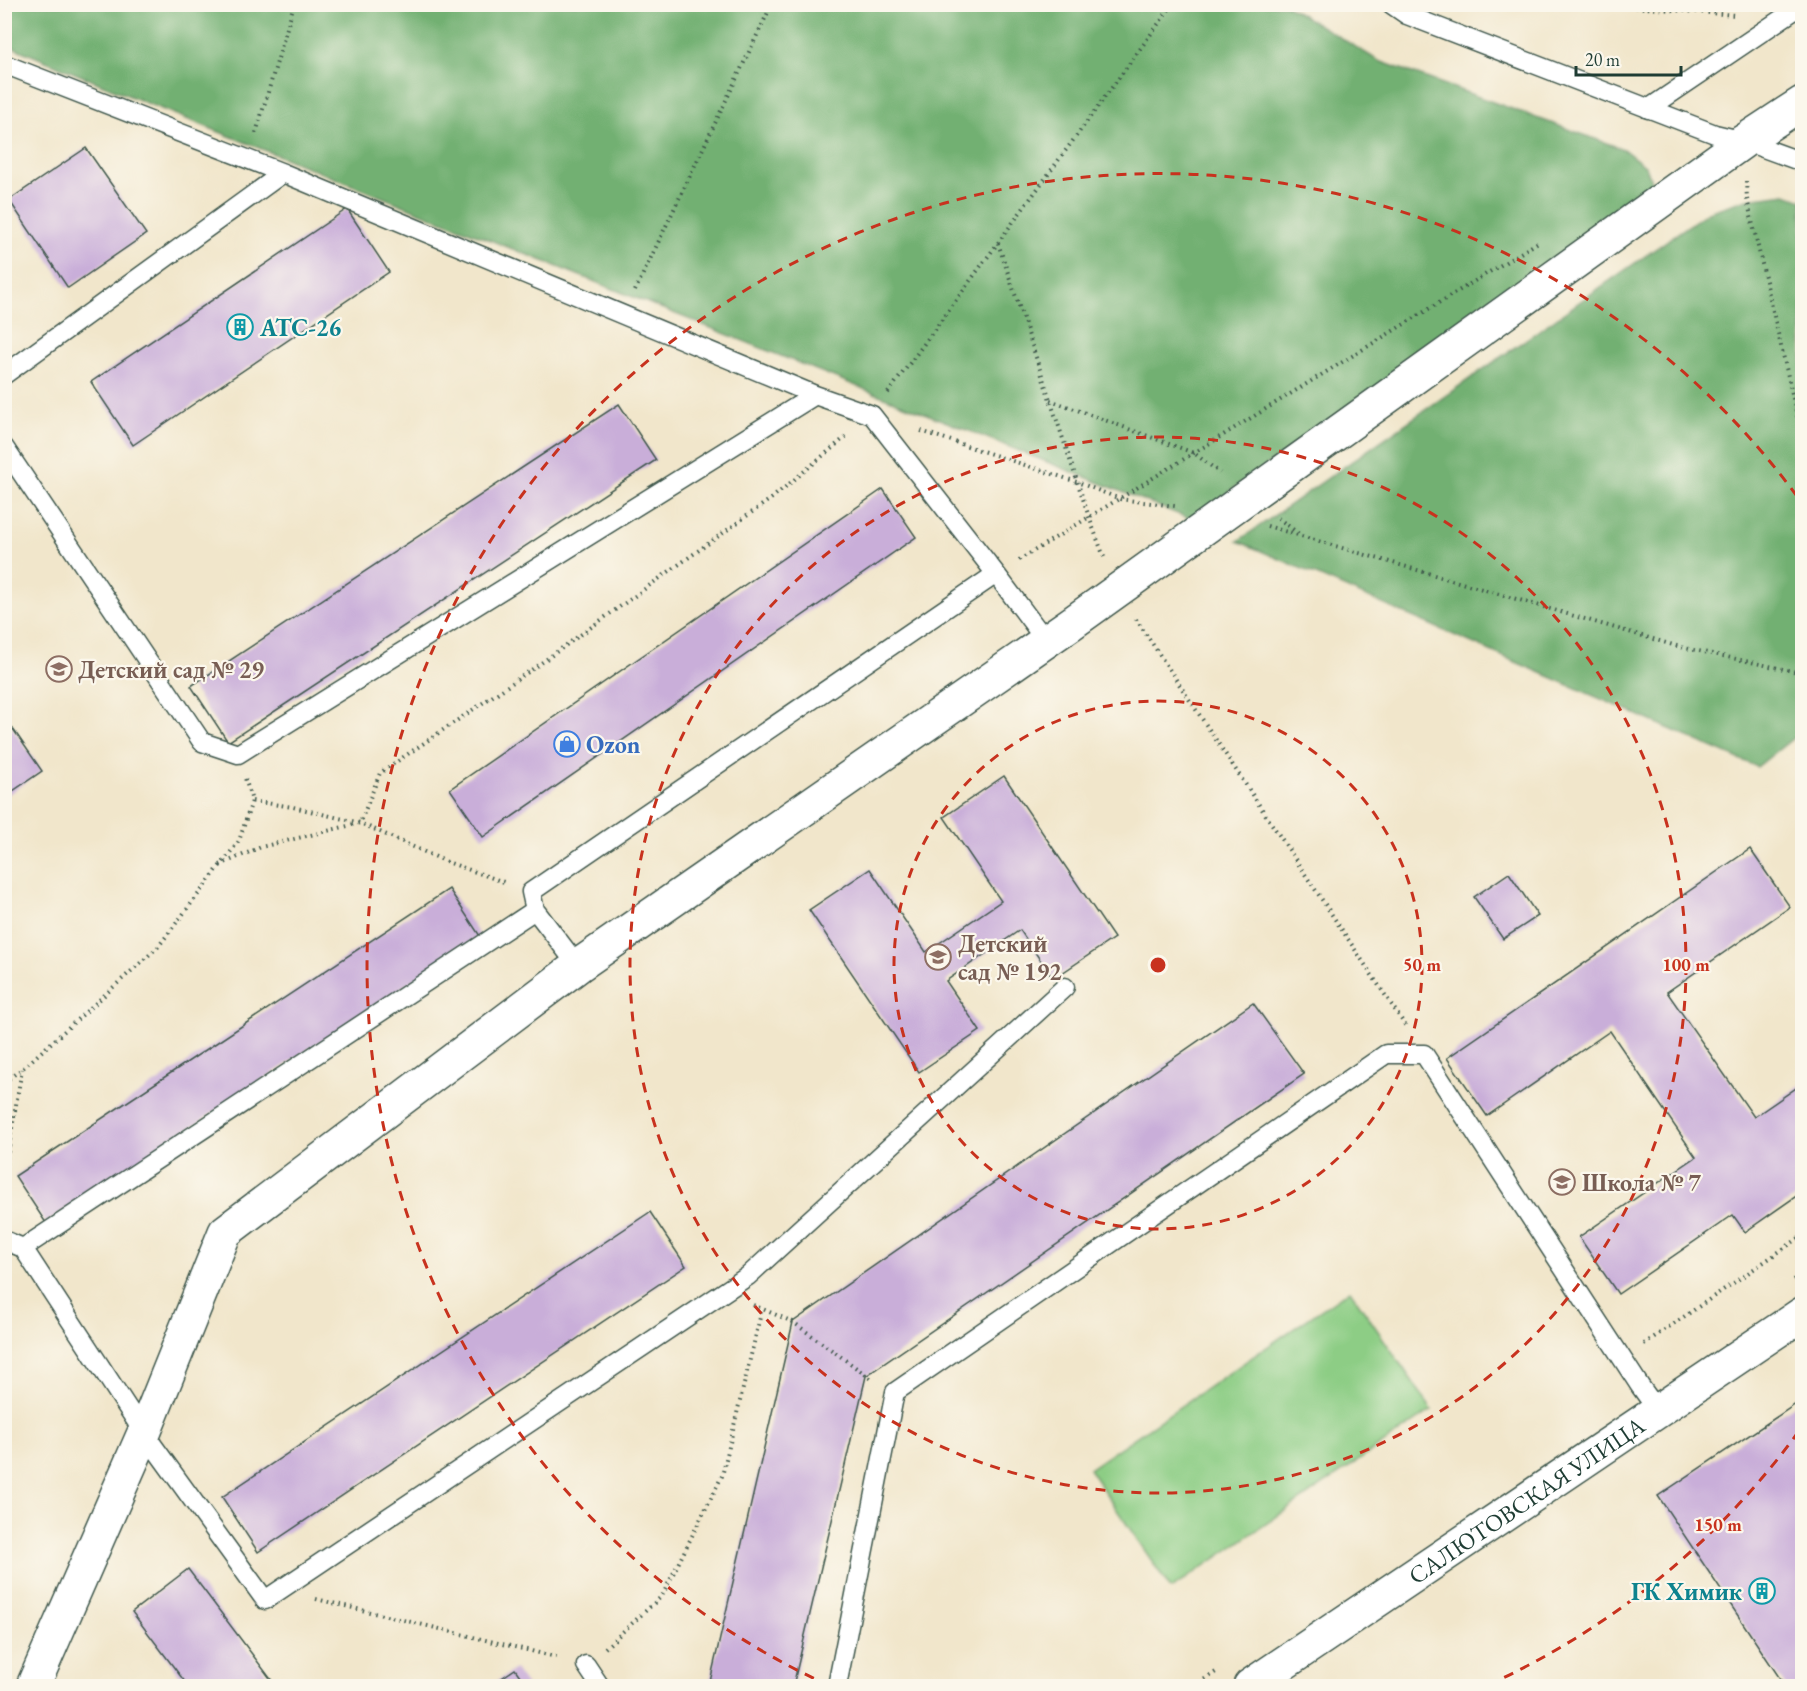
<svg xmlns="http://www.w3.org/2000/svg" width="1807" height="1691" viewBox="0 0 1807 1691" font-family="'EB Garamond',serif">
<rect width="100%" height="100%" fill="#fbf7ec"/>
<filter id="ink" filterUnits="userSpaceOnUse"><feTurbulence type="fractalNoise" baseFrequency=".0167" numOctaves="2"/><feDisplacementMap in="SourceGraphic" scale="12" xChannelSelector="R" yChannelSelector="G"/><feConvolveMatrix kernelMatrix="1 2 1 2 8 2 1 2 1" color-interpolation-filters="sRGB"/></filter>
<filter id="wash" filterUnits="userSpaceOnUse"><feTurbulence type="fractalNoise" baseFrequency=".008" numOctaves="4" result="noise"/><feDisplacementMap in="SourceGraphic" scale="24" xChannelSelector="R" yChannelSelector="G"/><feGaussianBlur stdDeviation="1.35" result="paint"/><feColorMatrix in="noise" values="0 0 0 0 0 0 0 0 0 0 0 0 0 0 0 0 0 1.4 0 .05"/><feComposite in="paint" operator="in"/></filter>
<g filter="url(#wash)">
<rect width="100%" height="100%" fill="#f1e6cb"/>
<path fill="#8dcd85" stroke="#56855c" stroke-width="1.5" d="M1350,1290L1432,1410L1171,1589L1089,1469Z"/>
<path fill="#72b072" stroke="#487653" stroke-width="1.5" d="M4,5H1286L1379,61L1623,149L1646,167L1655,192L1190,519L144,102L5,44Z
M1786,194L1802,200V731L1757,767L1238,541L1708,212L1747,199Z"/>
<g id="blocks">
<path fill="#c9aed9" d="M86,148L146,234L68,288L9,200Z
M347,209L389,272L133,445L91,382Z
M619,404L656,460L228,742L191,686Z
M883,489L916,537L483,837L450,789Z
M4,716L42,771L4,797Z
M1004,776L1114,938L1053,979L1020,930L946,981L980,1031L919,1072L809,910L870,869L926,952L1001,901L944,817Z
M1750,849L1790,907L1667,992L1754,1117L1802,1084V1167L1795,1172L1802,1184V1192L1745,1232L1733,1215L1618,1294L1579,1237L1696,1157L1610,1031L1487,1116L1447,1058Z
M1509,873L1538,916L1503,939L1474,897Z
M449,889L480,936L46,1223L15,1176Z
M1253,1003L1304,1074L866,1376L793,1686H709L793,1322Z
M650,1212L686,1266L258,1552L222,1497Z
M1802,1400V1686H1785L1658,1496Z
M188,1569L276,1686H188L132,1612Z
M515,1669L527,1686H490Z"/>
</g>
</g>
<g filter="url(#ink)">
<use href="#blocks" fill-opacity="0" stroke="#3e564b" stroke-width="1.5"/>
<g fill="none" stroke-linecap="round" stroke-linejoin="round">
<g stroke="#3e564b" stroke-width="21">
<path id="service" d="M1391,4L1407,15L1715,134L1744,141L1802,162
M4,64L283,173L815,395L872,415L996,574L1046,641
M1648,109L1802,5
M4,375L283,173
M4,447L202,742L238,754L815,395
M578,966L535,910L531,892L996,574
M4,1240L23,1248L535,910
M23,1248L144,1433L265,1600L748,1276L1065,987
M586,1665L600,1686
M837,1686L895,1392L1386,1054H1424L1640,1386L1658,1411"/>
</g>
<g stroke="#3e564b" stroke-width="36">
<g id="minor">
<path d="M33,1686L144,1433L225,1232L578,966L1072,623L1744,141L1802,103"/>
<path id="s1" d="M1250,1686L1802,1314"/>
</g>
</g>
<path stroke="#3e564b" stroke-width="4" stroke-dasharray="1.5 4.5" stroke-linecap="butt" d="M1594,4L1736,15
M256,133L294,4
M1746,181L1747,199L1802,437
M998,243L1089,517L1104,557
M635,291L772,4
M888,393L1173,4
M1050,400L1194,453L1220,473
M921,431L1077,482L1120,499L1175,506
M1278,518L1299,534
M1267,526L1680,647L1802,673
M1019,560L1540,241
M1136,619L1407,1028
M252,801L293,807L360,823L447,862L507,883
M220,865L261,847L360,823L380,773L534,668L772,498L848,435
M4,1082L22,1069L158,947L239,841L252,801L245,778
M4,1176L22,1069
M1793,1280L1802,1274
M753,1305L793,1322L873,1380
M1644,1344L1802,1236
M316,1599L560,1658
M605,1648L662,1596L722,1476L762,1309
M1194,1686L1219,1670"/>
<use href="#service" stroke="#fff" stroke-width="18"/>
<use href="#minor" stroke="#fff" stroke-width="33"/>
</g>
</g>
<g fill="none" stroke="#c8321e" stroke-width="3" stroke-dasharray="10 8">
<circle cx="1158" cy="965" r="264"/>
<circle cx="1158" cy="965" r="528"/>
<path d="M1799 1431A792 792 0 0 1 1486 1686M830 1686A792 792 0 1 1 1799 499"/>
</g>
<defs>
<g id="building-ring" transform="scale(1.35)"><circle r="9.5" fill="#fbf7ec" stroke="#0f9aa8" stroke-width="1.5"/><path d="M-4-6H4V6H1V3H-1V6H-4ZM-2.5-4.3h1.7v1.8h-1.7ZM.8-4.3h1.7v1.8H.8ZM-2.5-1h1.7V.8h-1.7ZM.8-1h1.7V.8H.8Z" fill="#0f9aa8"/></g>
<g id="school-ring" transform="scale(1.35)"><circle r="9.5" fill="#fbf7ec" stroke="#8d6e63" stroke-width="1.5"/><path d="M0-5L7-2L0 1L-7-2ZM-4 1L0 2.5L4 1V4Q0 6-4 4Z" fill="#8d6e63"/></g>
<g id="shop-ring" transform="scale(1.35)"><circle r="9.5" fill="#fbf7ec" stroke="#3f7fe0" stroke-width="1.5"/><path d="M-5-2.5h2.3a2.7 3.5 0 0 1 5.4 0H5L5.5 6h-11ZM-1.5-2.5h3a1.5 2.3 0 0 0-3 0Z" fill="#3f7fe0"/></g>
</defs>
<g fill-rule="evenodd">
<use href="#building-ring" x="240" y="327"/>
<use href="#school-ring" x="59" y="669"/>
<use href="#shop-ring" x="567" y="744"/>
<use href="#school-ring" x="938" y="957"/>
<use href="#school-ring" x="1562" y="1182"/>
<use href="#building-ring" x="1762" y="1591"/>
</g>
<g text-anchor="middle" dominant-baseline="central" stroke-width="4.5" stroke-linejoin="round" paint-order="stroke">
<g font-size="24" font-weight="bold" fill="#0d838f" stroke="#fbf7ec" text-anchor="start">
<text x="260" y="327">АТС-26</text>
<text x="1742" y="1591" text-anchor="end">ГК Химик</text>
</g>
<g font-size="24" font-weight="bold" fill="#785e54" stroke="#fbf7ec" text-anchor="start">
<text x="78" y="669">Детский сад № 29</text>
<text x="958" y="943">Детский<tspan x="958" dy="28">сад № 192</tspan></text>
<text x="1582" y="1182">Школа № 7</text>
</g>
<g font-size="24" font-weight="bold" fill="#366cbe" stroke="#fbf7ec" text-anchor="start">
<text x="586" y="744">Ozon</text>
</g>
<g font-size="24" fill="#1f3d34" stroke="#fbf7ec">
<text stroke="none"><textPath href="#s1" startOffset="333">САЛЮТОВСКАЯ УЛИЦА</textPath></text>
</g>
</g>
<circle cx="1158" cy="965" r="9" fill="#c8321e" stroke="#fbf7ec" stroke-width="3"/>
<g font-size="18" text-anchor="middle" font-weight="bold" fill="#c8321e" stroke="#fbf7ec" stroke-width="4.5" stroke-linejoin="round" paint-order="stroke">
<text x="1422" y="971">50 m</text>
<text x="1686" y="971">100 m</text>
<text x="1718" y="1531">150 m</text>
</g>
<rect width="1807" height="1691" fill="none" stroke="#fbf7ec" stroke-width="24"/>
<path d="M1576 66v9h105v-9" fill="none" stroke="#1f3d34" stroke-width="3"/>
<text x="1585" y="66" font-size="18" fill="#1f3d34" stroke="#fbf7ec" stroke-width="4.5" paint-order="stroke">20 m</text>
</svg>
